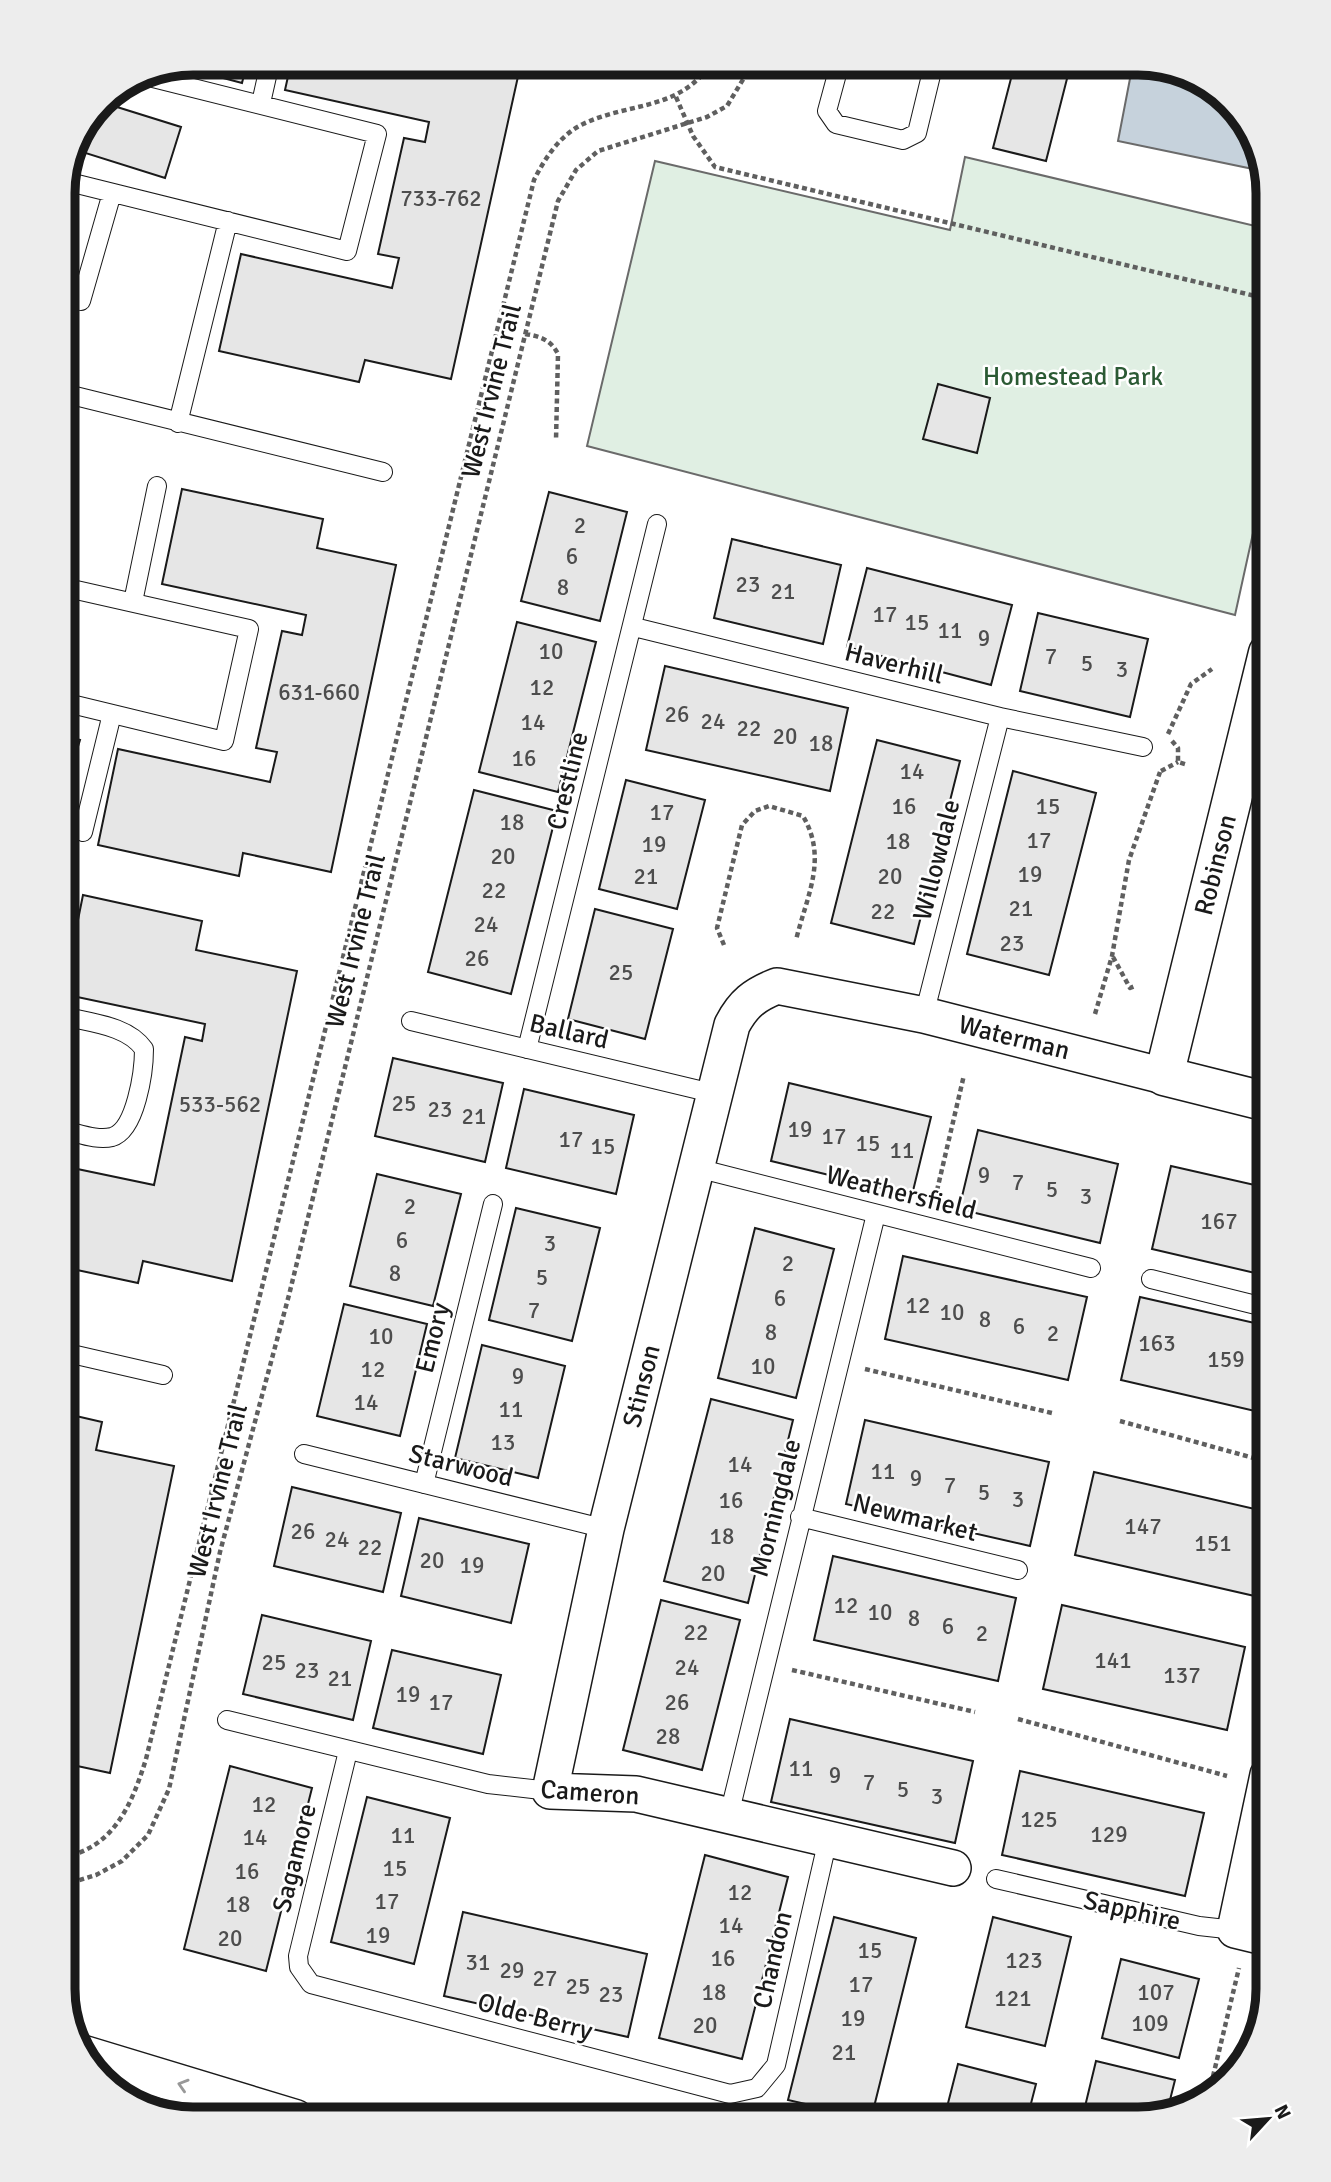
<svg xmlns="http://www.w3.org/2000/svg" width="1331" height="2182" viewBox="0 0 1331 2182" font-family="Signika,sans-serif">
<rect width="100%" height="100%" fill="#fff"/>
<path fill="#e0efe3" stroke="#6a6a6a" stroke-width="2" d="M965,157L1268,229V465L1235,615L587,446L655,161L950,230Z"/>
<path fill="#c6d2dc" stroke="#6a6a6a" stroke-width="2" d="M1133,63H1147L1210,85L1255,136L1257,147L1253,169L1118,141Z"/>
<path fill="#e6e6e6" stroke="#1a1a1a" stroke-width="2" d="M193,63H247L242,83L178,66Z
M291,63H478L519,72L451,379L365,360L359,382L219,351L241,254L392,288L399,258L378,254L404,138L425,142L429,122L285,90Z
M1015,63H1071L1046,161L993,148Z
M101,102L181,127L165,178L79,151Z
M63,212L76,215L63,274Z
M938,384L990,398L977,453L923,439Z
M182,489L323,519L317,548L396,565L331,872L243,853L239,876L98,845L118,749L270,782L277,752L256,748L282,631L302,635L306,615L162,584Z
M549,492L627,512L600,621L521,601Z
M732,539L841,565L823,644L714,618Z
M867,568L1012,605L991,685L847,647Z
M1038,613L1148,639L1130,717L1020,691Z
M517,622L596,642L558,792L479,772Z
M665,666L848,708L830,791L646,750Z
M63,735L80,740L63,796Z
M877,740L960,761L914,944L831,923Z
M1013,771L1096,793L1049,975L967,954Z
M626,780L705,800L677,909L599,889Z
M474,790L557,811L511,994L428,972Z
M83,895L202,921L196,950L297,971L232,1281L143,1261L138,1283L63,1267V1166L154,1185L185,1037L202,1041L205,1024L63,994Z
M595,909L673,929L645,1039L568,1019Z
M393,1058L503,1083L485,1162L375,1136Z
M789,1083L931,1117L912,1195L771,1161Z
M524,1089L634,1115L616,1194L506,1168Z
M978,1130L1118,1164L1100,1243L959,1209Z
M1171,1166L1268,1188V1276L1152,1249Z
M377,1174L461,1194L433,1306L350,1286Z
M516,1208L600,1228L572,1341L489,1320Z
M755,1228L834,1249L796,1398L718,1378Z
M903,1256L1087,1297L1068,1380L885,1339Z
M1140,1297L1268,1326V1414L1121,1380Z
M344,1304L427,1324L400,1436L317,1416Z
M482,1345L565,1366L538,1478L455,1458Z
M711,1399L793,1420L748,1603L664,1581Z
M63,1413L102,1422L96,1450L174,1466L110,1773L63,1763V1534L67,1518L63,1517Z
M865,1420L1049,1462L1030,1546L846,1504Z
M1094,1472L1268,1512V1556L1259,1597L1075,1555Z
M292,1487L401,1513L383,1592L274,1566Z
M419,1518L529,1544L511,1623L401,1596Z
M833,1556L1016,1598L998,1681L814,1640Z
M661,1600L740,1620L702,1770L623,1750Z
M1062,1605L1245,1647L1227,1730L1043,1689Z
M262,1615L371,1641L353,1720L243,1694Z
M392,1650L501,1675L483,1754L373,1728Z
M790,1719L973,1761L955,1843L771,1802Z
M230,1766L312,1788L266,1971L184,1949Z
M1020,1771L1204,1813L1185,1896L1002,1855Z
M367,1797L450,1818L414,1964L331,1942Z
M705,1855L788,1877L742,2059L659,2038Z
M463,1912L647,1954L628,2037L444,1996Z
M834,1917L916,1938L871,2119L788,2100Z
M993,1917L1071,1937L1045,2046L966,2027Z
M1121,1959L1199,1979L1179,2058L1102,2038Z
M1096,2061L1175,2080L1167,2112L1138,2119H1082Z
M958,2064L1036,2084L1027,2119H944Z"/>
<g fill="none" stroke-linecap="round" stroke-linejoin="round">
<g stroke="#1a1a1a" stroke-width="20">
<path id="lane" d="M840,63L827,111L836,124L903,140L917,133L934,63
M261,103L270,63
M65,181L347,251L377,134L141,75
M81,301L112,193
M63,393L383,472
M178,423L228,221
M133,602L157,486
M634,627L1000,717L1143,747
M63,702L224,741L249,629L63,587
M83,832L112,714
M63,911L67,897
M924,1015L1000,717
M411,1021L716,1094
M527,1049L657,524
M63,1130C78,1133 97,1141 112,1137C136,1130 144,1071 144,1049C127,1025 90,1023 63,1016
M697,1168L1091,1268
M1151,1279L1268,1308
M63,1352L163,1375
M304,1454L606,1529
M424,1484L493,1204
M800,1517L1018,1570
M227,1720L488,1784L550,1791
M348,1751L298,1956L299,1967L311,1984L730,2094L757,2088L776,2065L828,1839
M729,1815L876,1214
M996,1879L1199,1926L1235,1930"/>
</g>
<g stroke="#1a1a1a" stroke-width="38">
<path id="street" d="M953,1868L636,1794L550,1791L606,1529L732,1025C743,1004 754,995 777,986L924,1015L1164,1076
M1268,1938L1235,1930L1268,1775"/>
</g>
<g stroke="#1a1a1a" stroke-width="41">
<path id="secondary" d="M1268,1102L1164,1076L1268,653"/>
</g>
<g stroke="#1a1a1a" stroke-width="41">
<path id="highway" d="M84,2055L295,2119"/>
</g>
<path stroke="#5f5f5f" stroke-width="4.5" stroke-dasharray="5 3.5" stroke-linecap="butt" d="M676,97L693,136L715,167L1268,299
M525,334C540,336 551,340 558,354L556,440
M1168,734L1191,684L1212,669
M1172,741L1178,748V762L1188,765
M1161,771L1178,762
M724,945L717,928L742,825L755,811L769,806L803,816C828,859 807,895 796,940
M1113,957L1130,988L1135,986
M1095,1014L1112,956L1129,860L1160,772
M935,1199L964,1075
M865,1369L1052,1413
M1120,1421L1268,1462
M792,1670L975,1712
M1018,1719L1227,1776
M63,1857C114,1848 132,1804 146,1759L534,180C545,158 560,135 583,124C629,102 680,111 711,63
M63,1885L96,1875L122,1861L148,1835L169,1789L220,1552L289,1295L558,201L576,170L598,151L707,117L727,106L753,63
M1209,2093L1239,1968"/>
<use href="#lane" stroke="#fff" stroke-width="18"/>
<use href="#street" stroke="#fff" stroke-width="35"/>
<use href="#secondary" stroke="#fff" stroke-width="38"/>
<use href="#highway" stroke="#fff" stroke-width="38"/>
</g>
<defs><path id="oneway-chevron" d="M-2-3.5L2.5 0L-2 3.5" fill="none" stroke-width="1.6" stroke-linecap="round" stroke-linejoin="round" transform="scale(1.75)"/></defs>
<use stroke="#989898" href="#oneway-chevron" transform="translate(183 2085) rotate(-163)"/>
<g text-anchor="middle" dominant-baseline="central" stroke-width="5" stroke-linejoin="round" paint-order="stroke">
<g font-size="23" fill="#4d4d4d">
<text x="441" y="198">733-762</text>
<text x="580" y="525">2</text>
<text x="572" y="556">6</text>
<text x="748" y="584">23</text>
<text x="563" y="587">8</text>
<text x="783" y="591">21</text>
<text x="885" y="614">17</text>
<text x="917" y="622">15</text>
<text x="950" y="630">11</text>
<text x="984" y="638">9</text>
<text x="551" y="651">10</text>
<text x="1051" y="656">7</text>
<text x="1087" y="663">5</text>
<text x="1122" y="669">3</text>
<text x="542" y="687">12</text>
<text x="319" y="692">631-660</text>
<text x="677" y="714">26</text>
<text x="713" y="721">24</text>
<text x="533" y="722">14</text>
<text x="749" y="728">22</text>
<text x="785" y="736">20</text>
<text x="821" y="743">18</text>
<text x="524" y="758">16</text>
<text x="912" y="771">14</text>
<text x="904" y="806">16</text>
<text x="1048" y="806">15</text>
<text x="662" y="812">17</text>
<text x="512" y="822">18</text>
<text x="1039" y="840">17</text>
<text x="898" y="841">18</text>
<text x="654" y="844">19</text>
<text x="503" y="856">20</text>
<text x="1030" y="874">19</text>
<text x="646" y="876">21</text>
<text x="890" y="876">20</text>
<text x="494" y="890">22</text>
<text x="1021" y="908">21</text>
<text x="883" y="911">22</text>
<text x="486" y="924">24</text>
<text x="1012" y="943">23</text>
<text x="477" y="958">26</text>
<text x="621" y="972">25</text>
<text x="404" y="1103">25</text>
<text x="220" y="1104">533-562</text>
<text x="440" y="1109">23</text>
<text x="474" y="1116">21</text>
<text x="800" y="1129">19</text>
<text x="834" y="1136">17</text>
<text x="571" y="1139">17</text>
<text x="868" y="1143">15</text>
<text x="603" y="1146">15</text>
<text x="902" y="1150">11</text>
<text x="984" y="1175">9</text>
<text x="1018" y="1182">7</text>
<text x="1052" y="1189">5</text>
<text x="1086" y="1196">3</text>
<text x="410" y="1206">2</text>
<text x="1219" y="1221">167</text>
<text x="402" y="1240">6</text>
<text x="550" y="1243">3</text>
<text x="788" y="1263">2</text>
<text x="395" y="1273">8</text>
<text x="542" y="1277">5</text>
<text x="780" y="1298">6</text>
<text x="918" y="1305">12</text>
<text x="534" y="1310">7</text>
<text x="952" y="1312">10</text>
<text x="985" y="1319">8</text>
<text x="1019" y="1326">6</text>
<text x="771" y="1332">8</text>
<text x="1053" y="1333">2</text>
<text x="381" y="1336">10</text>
<text x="1157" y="1343">163</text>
<text x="1226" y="1359">159</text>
<text x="763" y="1366">10</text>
<text x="373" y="1369">12</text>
<text x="518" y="1376">9</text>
<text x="366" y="1402">14</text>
<text x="511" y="1409">11</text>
<text x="503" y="1442">13</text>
<text x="740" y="1464">14</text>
<text x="883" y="1471">11</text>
<text x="916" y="1478">9</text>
<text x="950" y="1485">7</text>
<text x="984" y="1492">5</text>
<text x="1018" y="1499">3</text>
<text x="731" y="1500">16</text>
<text x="1143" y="1526">147</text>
<text x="303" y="1531">26</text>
<text x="722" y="1536">18</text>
<text x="337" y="1539">24</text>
<text x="1213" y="1543">151</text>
<text x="370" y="1547">22</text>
<text x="432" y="1560">20</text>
<text x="472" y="1565">19</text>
<text x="713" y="1573">20</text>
<text x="846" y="1605">12</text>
<text x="880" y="1612">10</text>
<text x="914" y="1618">8</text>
<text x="948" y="1626">6</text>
<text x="696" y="1632">22</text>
<text x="982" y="1633">2</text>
<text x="1113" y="1660">141</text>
<text x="274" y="1662">25</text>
<text x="687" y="1667">24</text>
<text x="307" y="1670">23</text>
<text x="1182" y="1675">137</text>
<text x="340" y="1678">21</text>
<text x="408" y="1694">19</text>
<text x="441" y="1702">17</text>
<text x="677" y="1702">26</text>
<text x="668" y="1736">28</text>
<text x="801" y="1768">11</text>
<text x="835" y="1775">9</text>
<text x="869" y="1782">7</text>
<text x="903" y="1789">5</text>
<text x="937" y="1796">3</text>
<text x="264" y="1804">12</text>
<text x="1039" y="1819">125</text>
<text x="1109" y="1834">129</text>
<text x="403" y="1835">11</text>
<text x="255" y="1837">14</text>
<text x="395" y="1868">15</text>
<text x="247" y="1871">16</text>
<text x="740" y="1892">12</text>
<text x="387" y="1901">17</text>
<text x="238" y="1904">18</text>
<text x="731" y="1925">14</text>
<text x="378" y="1935">19</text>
<text x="230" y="1938">20</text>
<text x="870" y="1950">15</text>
<text x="723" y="1958">16</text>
<text x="1024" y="1960">123</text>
<text x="478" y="1962">31</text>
<text x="512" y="1970">29</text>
<text x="545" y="1978">27</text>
<text x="861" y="1984">17</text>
<text x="578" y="1986">25</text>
<text x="714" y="1992">18</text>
<text x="1156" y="1992">107</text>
<text x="611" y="1994">23</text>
<text x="1013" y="1998">121</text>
<text x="853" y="2018">19</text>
<text x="1150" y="2023">109</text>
<text x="705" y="2025">20</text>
<text x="844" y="2052">21</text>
</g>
<g font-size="26" fill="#2b5a34" stroke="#fff">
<text x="1073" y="377">Homestead Park</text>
</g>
<g font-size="26" fill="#1a1a1a" stroke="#fff">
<text transform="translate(492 391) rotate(-76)">West Irvine Trail</text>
<text transform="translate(894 664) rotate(14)">Haverhill</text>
<text transform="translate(568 781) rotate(-76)">Crestline</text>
<text transform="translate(937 860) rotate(-76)">Willowdale</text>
<text transform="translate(1216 865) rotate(-76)">Robinson</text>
<text transform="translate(356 941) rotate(-76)">West Irvine Trail</text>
<text transform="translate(569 1032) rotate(13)">Ballard</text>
<text transform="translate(1014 1038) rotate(14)">Waterman</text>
<text transform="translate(901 1193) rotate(14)">Weathersfield</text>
<text transform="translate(433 1338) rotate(-76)">Emory</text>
<text transform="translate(642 1386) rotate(-76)">Stinson</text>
<text transform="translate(461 1466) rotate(14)">Starwood</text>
<text transform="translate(218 1491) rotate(-76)">West Irvine Trail</text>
<text transform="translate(776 1508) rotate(-76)">Morningdale</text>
<text transform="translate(915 1518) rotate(14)">Newmarket</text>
<text transform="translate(590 1793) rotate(4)">Cameron</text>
<text transform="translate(295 1858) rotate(-76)">Sagamore</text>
<text transform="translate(1132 1911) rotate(13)">Sapphire</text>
<text transform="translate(773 1960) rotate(-77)">Chandon</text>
<text transform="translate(535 2017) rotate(15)">Olde Berry</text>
</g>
</g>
<path d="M0 0H1331V2182H0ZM193 75H1138A118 118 0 0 1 1256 193V1989A118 118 0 0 1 1138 2107H193A118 118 0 0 1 75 1989V193A118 118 0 0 1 193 75Z" fill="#ededed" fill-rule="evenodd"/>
<path fill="none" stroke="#1a1a1a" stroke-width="9" d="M193 75H1138A118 118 0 0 1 1256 193V1989A118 118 0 0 1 1138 2107H193A118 118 0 0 1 75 1989V193A118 118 0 0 1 193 75Z"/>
<g transform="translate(1268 2119) rotate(64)" stroke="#ffffff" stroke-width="5" paint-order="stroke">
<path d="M0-5L12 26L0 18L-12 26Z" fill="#1a1a1a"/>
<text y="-10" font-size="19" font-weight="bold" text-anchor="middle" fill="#1a1a1a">N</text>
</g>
</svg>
